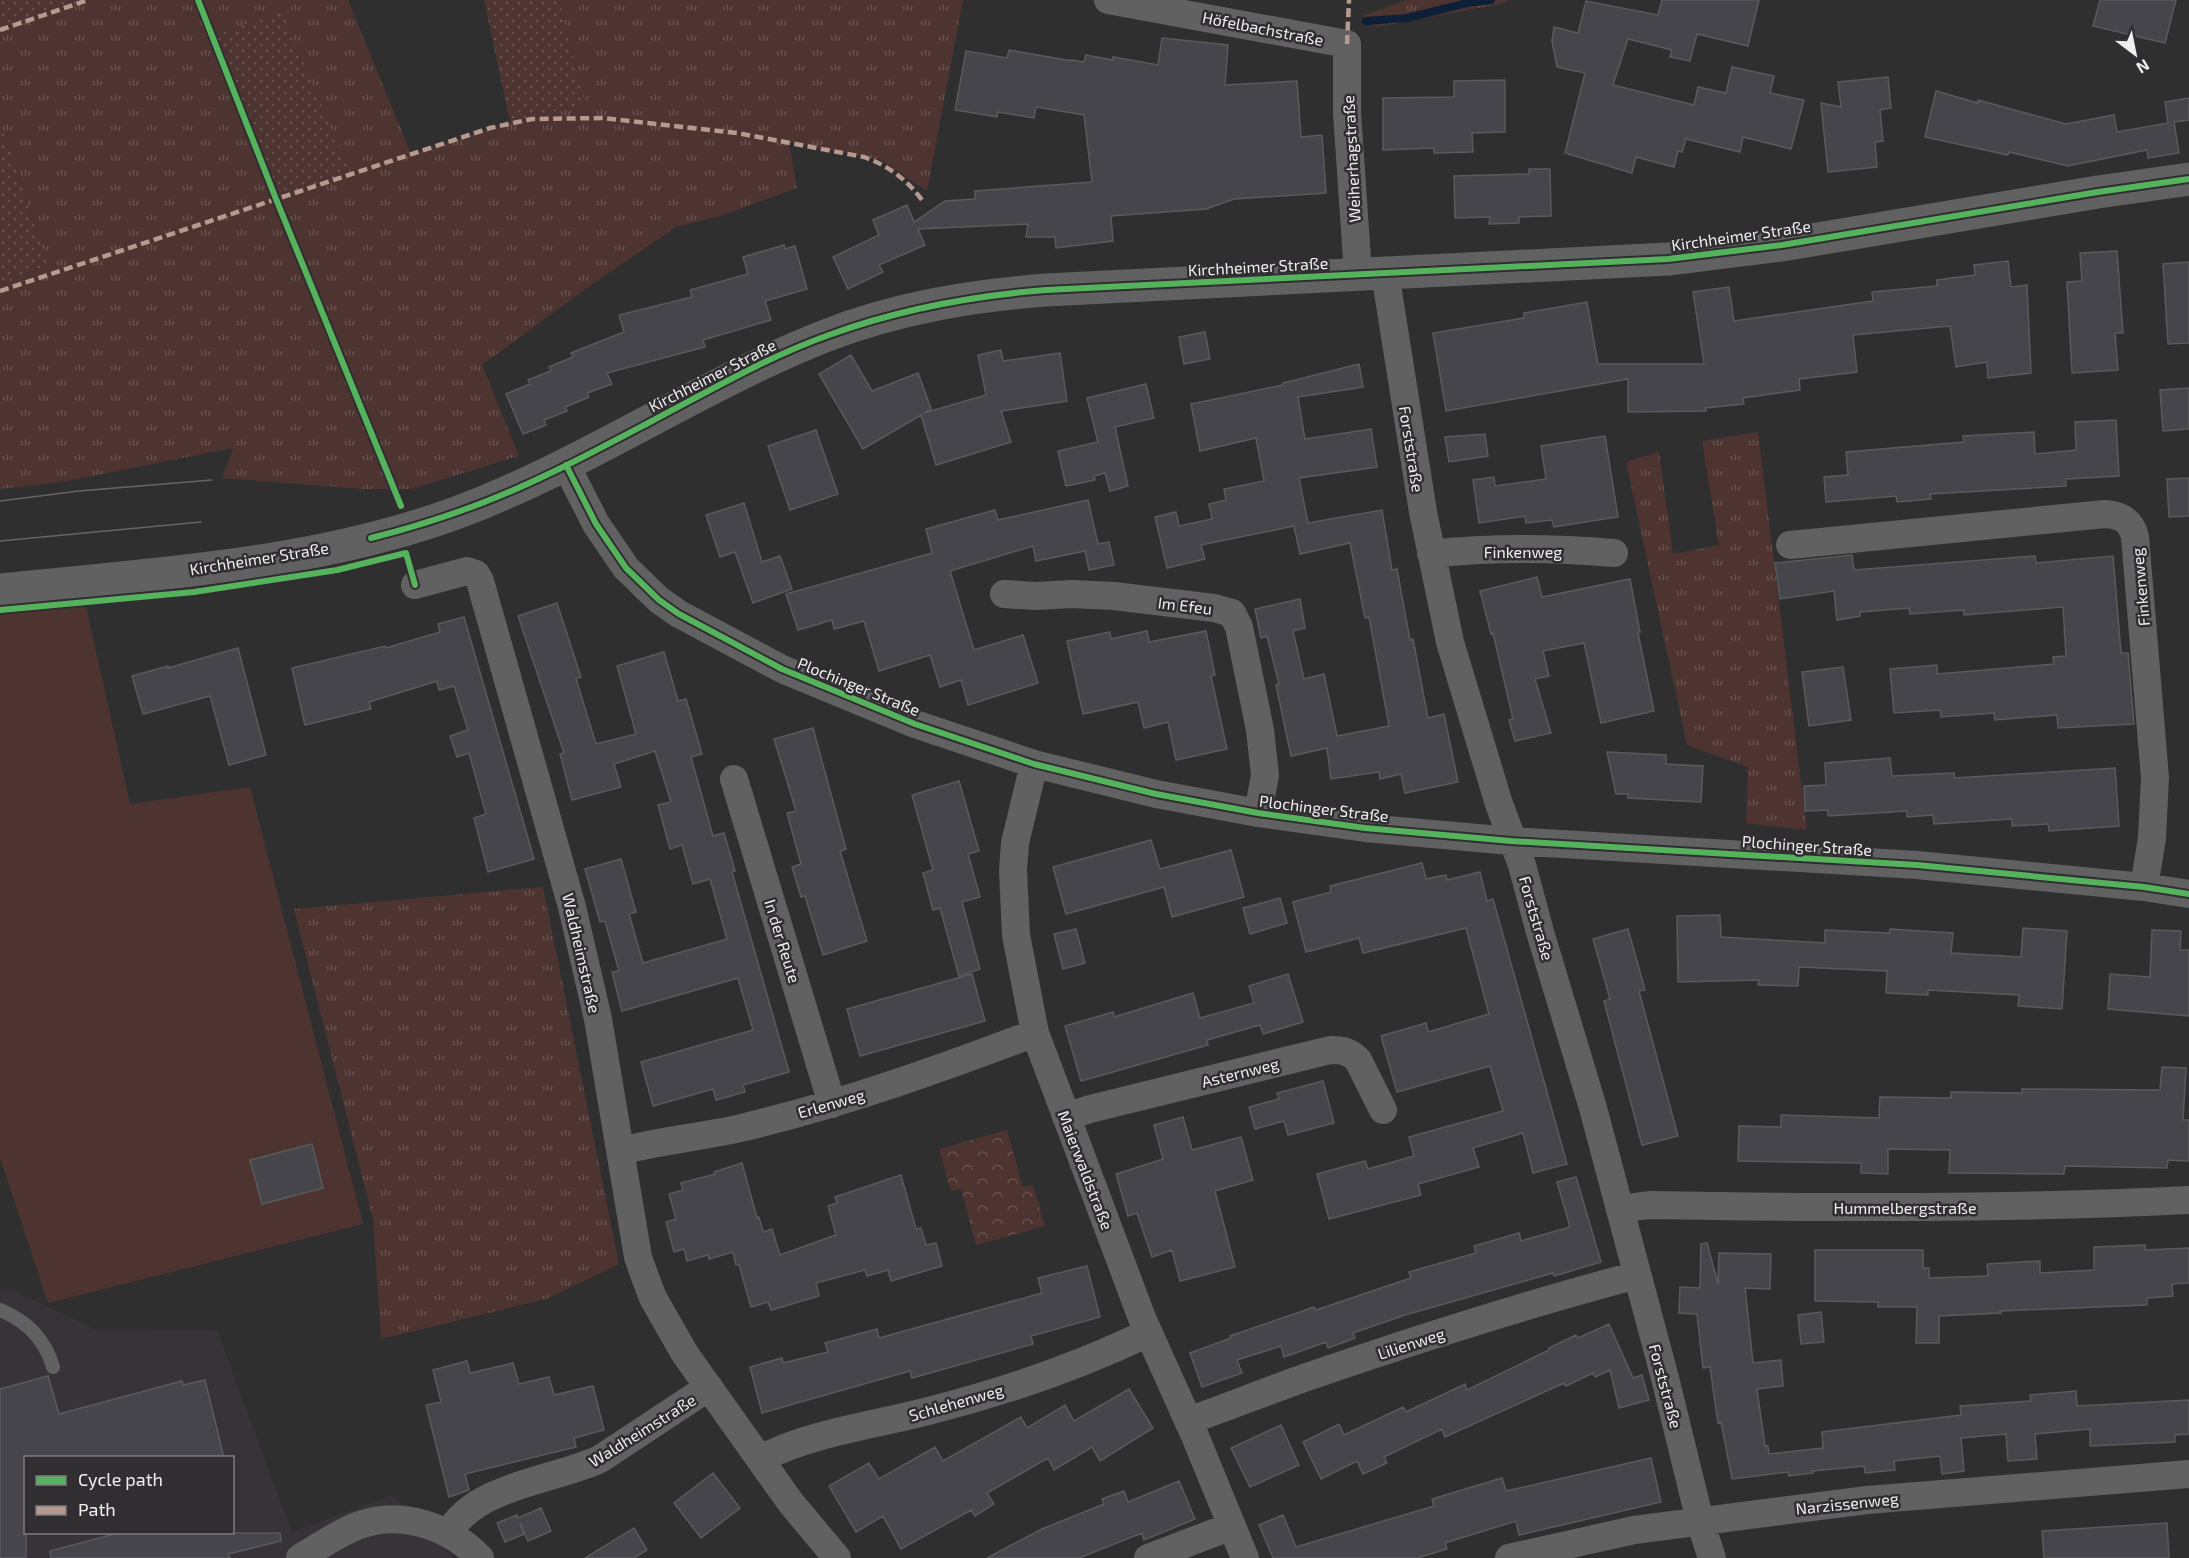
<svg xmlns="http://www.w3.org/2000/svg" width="2189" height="1558" viewBox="0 0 2189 1558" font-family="'Exo 2',sans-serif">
<defs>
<pattern id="grass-tufts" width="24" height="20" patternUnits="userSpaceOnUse" patternTransform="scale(1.5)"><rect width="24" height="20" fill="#4d3430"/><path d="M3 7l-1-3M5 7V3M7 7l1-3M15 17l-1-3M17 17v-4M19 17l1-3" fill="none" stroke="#67524e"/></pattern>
<pattern id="park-crowns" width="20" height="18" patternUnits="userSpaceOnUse" patternTransform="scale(1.5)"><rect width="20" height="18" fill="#4d3430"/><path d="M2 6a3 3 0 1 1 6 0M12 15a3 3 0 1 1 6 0" fill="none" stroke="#67524e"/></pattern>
<pattern id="garden-dots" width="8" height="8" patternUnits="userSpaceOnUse" patternTransform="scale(1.5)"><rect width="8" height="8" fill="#4d3430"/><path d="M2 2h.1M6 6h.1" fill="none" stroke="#67524e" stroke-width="1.8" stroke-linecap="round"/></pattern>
</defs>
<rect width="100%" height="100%" fill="#302f30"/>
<path fill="#383239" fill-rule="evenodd" d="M0,1291H14L99,1331L217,1330L292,1532L393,1495L453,1558H0ZM26,1458H232V1532H26Z"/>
<path fill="url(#grass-tufts)" d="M88,0H348L411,154L510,122L585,104L559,0H963L927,191L881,160L789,143L797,188L720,216L676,227L591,285L482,365L519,456L411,489H362L222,478L233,448L62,482L0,489V282L48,266L0,119V30Z
M1407,0H1509L1500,4L1376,27L1362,16Z
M1758,432L1801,783L1807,830L1746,823L1748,767L1687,745L1626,462L1659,452L1673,554L1719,545L1702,441Z
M543,887L619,1264L546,1299L381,1339L373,1219L294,909Z"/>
<path fill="url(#park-crowns)" d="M1007,1130L1023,1187L1033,1185L1045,1226L976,1245L961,1189L951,1191L939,1149Z"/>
<path fill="url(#garden-dots)" d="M0,0H88L0,30Z
M484,0H559L585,104L510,122Z
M282,11L350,174L276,199L212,36Z
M0,119L48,266L0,282Z"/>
<path fill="#4d3430" d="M85,602L130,804L250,787L363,1224L48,1303L0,1158V612Z"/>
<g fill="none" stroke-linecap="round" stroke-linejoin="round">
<path stroke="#0d2037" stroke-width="8" d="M1366,21L1407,18L1467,3L1491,0"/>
</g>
<path fill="#46454c" stroke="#5a5a5b" stroke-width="1.5" d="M1662,0H1759L1748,46L1697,34L1690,61L1670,57L1672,50L1628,39L1613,85L1694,105L1698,87L1726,93L1732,67L1774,76L1770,93L1804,100L1791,149L1743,137L1740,152L1686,139L1682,152L1678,151L1674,167L1636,157L1632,173L1565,153L1585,73L1557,67L1552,41L1554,27L1578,33L1586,1L1658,15Z
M2100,0H2176L2165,43L2093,26Z
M1162,38L1228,45L1225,85L1297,81L1301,137L1322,135L1326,193L1234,199L1206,209L1111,216L1113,241L1056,248L1055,237H1026L1028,224L918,229L925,245L879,265L883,272L848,289L833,257L879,235L873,220L907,205L914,222L945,201L975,199V191L1092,182L1084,115L1036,107L1034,118L998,112L997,117L955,110L966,51L1007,58L1009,50L1072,61V60L1084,62L1086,55L1113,60V57L1158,65Z
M1888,77L1891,108L1880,110L1883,141L1875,142L1877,167L1828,172L1821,103L1841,107L1838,82Z
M1505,80V132L1472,133L1473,152L1434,153V148L1383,150V98L1454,97V81Z
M1936,91L1978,103V100L2066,124L2114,115L2117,132L2168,123L2165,102L2189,98V120L2174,122L2179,153L2148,158L2147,150L2068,166L2009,152L2008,155L1925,137Z
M1529,169H1550L1551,216L1519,217V223L1489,224L1490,217L1455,218L1454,176L1529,174Z
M784,245L785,249L795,246L807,289L765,301L771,320L703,340L705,347L607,373L612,384L587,393L589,397L565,407L567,411L544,420L546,425L523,434L506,394L530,384L528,380L551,371L549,367L573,357L571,353L624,332L619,315L692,297L690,290L748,274L743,257Z
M2117,251L2123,333H2115L2118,370L2072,373L2067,282L2082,281L2080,253Z
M2008,261L2011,287L2027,285L2031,373L1988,378L1987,362L1956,367L1950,326L1853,335L1857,372L1799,379L1800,390L1743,398L1744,404L1705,408L1706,411L1628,412V379L1446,411L1433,333L1524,318V313L1587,302L1598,364H1704L1693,292L1729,287L1734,321L1873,301L1872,292L1937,286V280L1975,275L1974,265Z
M2189,262V343L2168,344L2163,264Z
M1205,332L1210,359L1184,364L1179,337Z
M1001,350L1003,361L1060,353L1067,401L1001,411L1011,442L936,465L921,415L863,449L819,374L851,355L872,391L918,373L931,409L924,413L986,395L978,355Z
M1359,364L1363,387L1298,397L1305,439L1371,429L1377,467L1299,478L1308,523L1382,510L1392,570L1397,569L1410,640L1413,639L1428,718L1444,714L1458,782L1405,793L1401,774L1380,779L1379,772L1331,779L1327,748L1291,756L1276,685L1279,684L1267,636L1261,638L1255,609L1300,599L1305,628L1293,631L1304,679L1324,674L1337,736L1389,726L1369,617L1365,618L1350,543L1300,554L1294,526L1201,545L1205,559L1167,568L1155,517L1176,512L1179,526L1212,519L1209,504L1226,500L1224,489L1264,481L1256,438L1200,451L1191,404L1283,385V383Z
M1146,384L1154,418L1115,427L1128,486L1110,491L1105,473L1094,476L1095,480L1066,486L1058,451L1098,442L1087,398Z
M2189,388V429L2163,431L2160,390Z
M2116,420L2119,476L2066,479V486L1930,494L1931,499L1897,502L1896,496L1826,502L1824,477L1848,475L1846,452L1964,442L1963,436L2034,432L2035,454L2076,450L2075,422Z
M816,430L838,494L790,510L768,446Z
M1485,434L1488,456L1449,462L1445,437Z
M1605,436L1618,517L1554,527L1552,520L1526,523L1525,516L1479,523L1473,480L1494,477L1495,486L1546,479L1541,446Z
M2189,478V516L2169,517L2167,479Z
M1088,500L1098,544L1109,542L1114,565L1089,570L1085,551L1036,561L1033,546L950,571L974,650L1023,635L1038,683L968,705L961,680L940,687L930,655L879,671L864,621L834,629L832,620L798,630L786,594L932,553L926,529L995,510L998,520Z
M744,503L762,562L780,556L792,589L753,603L735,552L720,557L706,515Z
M1852,555L1854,570L2035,556L2036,563L2113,556L2121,653H2128L2134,724L2058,728L2057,715L1995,720L1994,713L1941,717L1940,710L1894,713L1890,669L1937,665V674L2054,664L2053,657L2066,656L2063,607L1964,615V610L1910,614L1909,608L1860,612V616L1837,620L1834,591L1780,599L1775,563Z
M1537,577L1542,597L1630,579L1640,632L1638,633L1654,711L1601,723L1584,643L1543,651L1549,676L1535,679L1551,733L1515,741L1509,720L1513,719L1493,633L1491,634L1480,591Z
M557,603L581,677L576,679L596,744L636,734L617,666L664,652L678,701L686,699L702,754L691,757L713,836L724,833L735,871L732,872L789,1072L743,1085L745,1092L716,1100L713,1089L653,1106L641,1062L753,1030L738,978L622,1011L612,972L619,971L605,921L600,922L585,869L621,859L636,912L629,914L643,963L727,939L710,879L693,884L682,845L670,849L658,805L671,802L655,751L614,764L621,787L572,800L560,754L564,753L518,616Z
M464,617L534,859L488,872L474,818L486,814L469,753L457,757L450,736L468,730L454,686L439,690L437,681L369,702L371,709L305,725L292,668L385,646L386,648L440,632L438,624Z
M1147,631L1149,642L1206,631L1215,675L1211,676L1227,749L1176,760L1168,722L1144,728L1138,702L1083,714L1067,641L1110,632L1111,639Z
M238,648L266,755L229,765L210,696L143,714L132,676L168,666V668Z
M1843,667L1851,720L1809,726L1802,672Z
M813,728L846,849L840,851L867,941L823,955L805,896L801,897L792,867L801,864L787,813L796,811L774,739Z
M1607,752L1666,755V764L1703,766L1701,802L1628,798V794H1616Z
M1890,758L1892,776L1954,773L1955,778L2115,768L2119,826L2049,831L2048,824L2012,826V819L1934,824L1933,815L1907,817V811L1828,816V810L1805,811L1804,786L1826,785L1825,763Z
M959,781L979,851L968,854L980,897L962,902L980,969L959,976L940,908L933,910L923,873L933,870L912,795Z
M1151,840L1160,869L1231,850L1244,897L1172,917L1164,887L1066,914L1053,867Z
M1422,863L1426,879L1446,875L1447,880L1480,872L1487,901L1493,899L1567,1164L1533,1173L1523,1133L1473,1148L1479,1167L1418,1184L1421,1195L1329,1219L1317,1174L1365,1161L1368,1169L1414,1156L1409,1137L1503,1111L1490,1066L1397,1092L1381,1036L1426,1023L1428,1032L1489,1014L1466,928L1363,953L1359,938L1306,952L1293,902L1331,892L1330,886Z
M1280,898L1287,923L1250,934L1243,908Z
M1720,915L1721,937L1825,943V930L1889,933L1890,929L1953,933L1951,953L2021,957L2023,928L2067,931L2062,1009L2018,1006L2019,995L1928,990V995L1886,993L1887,971L1799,967L1798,986L1758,985L1759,980L1678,982L1677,916Z
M1076,929L1085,963L1063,969L1054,934Z
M1628,929L1645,990L1639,991L1678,1136L1642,1145L1604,1001L1610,999L1593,939Z
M2152,930L2181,931L2180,950H2189V1016L2108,1009L2110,974L2150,977Z
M972,974L985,1021L860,1056L847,1009Z
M1288,974L1303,1022L1263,1034L1260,1025L1207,1040L1208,1045L1081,1081L1065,1026L1113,1012L1114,1017L1193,993L1200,1018L1254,1003L1249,986Z
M2162,1067L2186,1068L2183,1120H2189V1161L2168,1160L2167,1168L2065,1166L2064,1174L1949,1173L1950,1150L1888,1149V1174L1861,1173V1163L1738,1161L1739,1126L1781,1127V1115L1879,1118L1880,1097L1951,1098V1092L2022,1093V1089L2160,1090Z
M1323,1081L1334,1123L1288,1135L1284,1121L1255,1129L1249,1107L1279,1099L1277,1093Z
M1183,1117L1192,1150L1241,1137L1253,1180L1215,1191L1235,1267L1180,1281L1172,1250L1152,1257L1137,1213L1128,1216L1116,1174L1163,1159L1154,1125Z
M312,1144L323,1188L262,1204L250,1160Z
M742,1163L757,1218L759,1217L763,1232L772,1229L780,1255L836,1235L828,1206L837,1203L835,1197L901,1175L916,1229L921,1228L926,1245L936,1243L942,1266L891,1281L888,1270L867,1276L865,1270L816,1283L819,1296L771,1310L768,1302L751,1307L739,1265H736L733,1252L709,1259L708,1255L687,1261L684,1249L674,1252L666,1222L676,1219L669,1194L683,1190L681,1183L715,1174L714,1172Z
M1576,1177L1601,1262L1554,1276L1553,1273L1405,1315L1353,1333L1355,1338L1328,1348L1326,1342L1284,1357L1281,1346L1237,1360L1242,1373L1202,1387L1190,1353L1231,1338L1230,1336L1314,1307L1316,1310L1411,1278L1409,1272L1476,1253L1474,1246L1519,1233L1521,1241L1570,1227L1557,1182Z
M1707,1243L1718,1284L1719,1253L1771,1254L1770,1289L1745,1288L1753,1363L1781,1360L1783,1386L1757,1389L1765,1446H1768L1769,1454L1823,1448L1822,1432L1961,1415L1960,1406L2031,1401L2030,1395L2076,1391L2077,1406L2189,1400V1434L2175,1435V1442L2090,1446V1429L2035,1434L2037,1459L2008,1461L2006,1434L1961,1438L1964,1471L1942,1474L1940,1456L1894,1461L1895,1470L1865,1473L1864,1466L1812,1471L1813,1473L1789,1476L1788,1472L1732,1479L1721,1422L1718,1423L1710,1367L1703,1368L1697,1314L1679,1313L1680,1287L1700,1288L1701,1244Z
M2145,1245V1250L2189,1248V1283L2172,1284L2173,1296L2147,1298V1305L2000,1311L2001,1313L1939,1316V1343H1916L1917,1307H1878V1302L1815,1301V1250H1923V1268H1929V1278L1988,1276L1987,1264L2040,1261V1273L2094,1270V1247Z
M1087,1266L1100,1317L1031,1336L1033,1344L912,1378L910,1371L762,1413L750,1367L782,1358L783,1363L828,1352L825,1343L877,1329L879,1338L1042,1293L1038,1278Z
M1821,1312L1824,1342L1801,1344L1798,1315Z
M1609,1324L1633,1378L1642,1375L1649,1400L1619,1408L1610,1370L1595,1377L1593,1373L1566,1386L1564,1383L1445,1437L1442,1429L1384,1457L1387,1463L1363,1474L1357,1461L1321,1479L1303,1442L1339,1424L1344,1435L1403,1407L1406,1412L1465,1384L1467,1390L1549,1350V1348L1576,1335L1578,1338Z
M467,1361L470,1373L513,1363L519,1384L549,1377L554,1395L593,1386L604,1430L574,1438L576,1447L465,1474L469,1490L449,1497L426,1405L441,1402L433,1370Z
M48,1376L59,1414L182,1381L183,1385L205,1380L224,1458H26V1558H0V1389Z
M1129,1389L1153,1428L1100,1461L1092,1447L1054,1470L1048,1458L987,1493L994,1504L975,1516L971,1510L901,1549L883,1516L856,1532L829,1486L869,1463L879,1479L935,1447L943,1461L1021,1417L1027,1428L1065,1405L1074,1421Z
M1281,1425L1299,1465L1250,1487L1231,1448Z
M1651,1458L1661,1502L1519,1535L1516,1521L1445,1543L1447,1549L1417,1558H1273L1259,1525L1283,1515L1296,1547L1434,1506L1432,1499L1502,1478L1506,1491Z
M713,1473L740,1508L701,1538L674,1503Z
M1179,1481L1195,1519L1144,1540L1142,1533L1079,1558H987L1042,1529L1104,1504L1102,1499L1124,1491L1128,1502Z
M541,1508L551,1531L528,1541L520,1523L524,1534L505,1542L497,1523L517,1515L518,1518Z
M2167,1523L2169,1558H2044L2042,1531Z
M634,1528L647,1550L634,1558H585Z
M118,1533H280L281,1541L228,1554L230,1558H51L50,1551Z"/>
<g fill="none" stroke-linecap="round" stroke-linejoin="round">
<path stroke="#616162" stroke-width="14" d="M0,1310C27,1321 45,1339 53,1367"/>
<path stroke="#616162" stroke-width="28" d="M1108,0L1347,44V113L1358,274
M1385,273L1423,512L1450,642L1499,804L1522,865L1540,932L1593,1108L1666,1382L1700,1521L1712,1558
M566,465L596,524L626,568L659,600L679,614L782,669L915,724L1034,764L1156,794L1258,813L1365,828L1511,841L1917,865L2144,887L2189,894
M1790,545L2105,514C2122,515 2131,521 2135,537L2155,778L2152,838L2144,887
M1431,554C1491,547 1554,548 1614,553
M415,585L467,571L476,574L480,581L572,907L598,1019L638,1257L645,1277L653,1298L685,1354L791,1503L837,1558
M1004,594L1035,596L1072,594L1114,596L1214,608L1232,613L1239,627L1260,730L1265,775L1258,813
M1034,764L1015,843L1013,870L1016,935L1035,1033L1142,1318L1195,1436L1245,1558
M734,779L832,1104
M1066,1117L1090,1109L1330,1050C1342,1050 1349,1051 1358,1060L1383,1110
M621,1151C662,1140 704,1137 745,1127C845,1103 940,1069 1035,1033
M1620,1209L1649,1205C1829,1208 2009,1209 2189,1200
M1188,1421C1227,1407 1265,1392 1304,1378C1414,1340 1524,1305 1637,1275
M760,1459C813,1432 876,1425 932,1410C1007,1391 1079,1366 1148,1333
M449,1533C475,1485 553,1481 600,1459L709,1387
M300,1558C318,1547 337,1534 357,1526C400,1509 449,1526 480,1558
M1148,1558L1232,1526
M1509,1558L1634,1530L1867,1500L2189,1474"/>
<path stroke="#616162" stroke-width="33" d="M0,590C152,574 311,566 456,513C585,465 698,386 825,336C896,308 970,296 1046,290L1668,259L1782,245L2098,192L2189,179"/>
<path stroke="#666" stroke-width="1.5" d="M0,501L79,491L212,480
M0,541L201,522"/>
<path stroke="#b69a8f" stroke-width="4.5" stroke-dasharray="9 4.5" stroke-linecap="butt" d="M0,30L88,0
M1347,44L1349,0
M0,291L490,128L532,119L603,118L737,133L864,157C889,166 906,179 922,200"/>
<g stroke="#312e31" stroke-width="10">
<path id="cycleway" d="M198,0L276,199L401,506
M566,465L596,524L626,568L659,600L679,614L782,669L915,724L1034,764L1156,794L1258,813L1365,828L1511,841L1917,865L2144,887L2189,894
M371,538C411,528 449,516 487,501C543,479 597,450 650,422C709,391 767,357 829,335C900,309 971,296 1046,290L1668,259L1782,245L2098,192L2189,179
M0,610L194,592L337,570L406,553L415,585"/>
</g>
<use href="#cycleway" stroke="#56b35d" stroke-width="6"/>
</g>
<g text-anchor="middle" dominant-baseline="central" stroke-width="5" stroke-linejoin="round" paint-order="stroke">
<g font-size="16" fill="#efeef0" stroke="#312e31">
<text transform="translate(1263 28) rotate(11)">Höfelbachstraße</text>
<text transform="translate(1351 159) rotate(-93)">Weiherhagstraße</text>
<text transform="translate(1741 235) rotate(-8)">Kirchheimer Straße</text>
<text transform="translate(1258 266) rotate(-3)">Kirchheimer Straße</text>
<text transform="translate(712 375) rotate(-27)">Kirchheimer Straße</text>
<text transform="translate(1412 449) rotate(81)">Forststraße</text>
<text x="1523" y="551">Finkenweg</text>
<text transform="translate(259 558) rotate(-9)">Kirchheimer Straße</text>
<text transform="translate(2140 587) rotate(-95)">Finkenweg</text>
<text transform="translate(1185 605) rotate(7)">Im Efeu</text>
<text transform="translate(859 686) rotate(22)">Plochinger Straße</text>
<text transform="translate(1324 808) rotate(7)">Plochinger Straße</text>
<text transform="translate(1807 845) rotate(4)">Plochinger Straße</text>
<text transform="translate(1537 918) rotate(74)">Forststraße</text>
<text transform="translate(783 941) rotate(73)">In der Reute</text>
<text transform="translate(582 953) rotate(77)">Waldheimstraße</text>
<text transform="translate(1240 1072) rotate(-14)">Asternweg</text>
<text transform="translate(831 1103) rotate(-16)">Erlenweg</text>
<text transform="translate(1086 1170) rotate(69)">Maierwaldstraße</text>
<text x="1905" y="1207">Hummelbergstraße</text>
<text transform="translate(1411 1343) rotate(-18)">Lilienweg</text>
<text transform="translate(1666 1386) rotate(75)">Forststraße</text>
<text transform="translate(956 1402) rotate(-16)">Schlehenweg</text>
<text transform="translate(642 1430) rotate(-32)">Waldheimstraße</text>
<text transform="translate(1847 1503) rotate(-6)">Narzissenweg</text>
</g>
</g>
<rect x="24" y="1456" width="210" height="78" fill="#312e31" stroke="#7d7b7d" stroke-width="1.5"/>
<rect x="36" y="1476" width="30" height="9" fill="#56b35d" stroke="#7d7b7d" stroke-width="1.5"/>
<text x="78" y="1486" font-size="18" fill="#efeef0">Cycle path</text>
<rect x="36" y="1506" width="30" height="9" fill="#b69a8f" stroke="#7d7b7d" stroke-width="1.5"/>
<text x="78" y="1516" font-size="18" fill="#efeef0">Path</text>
<g transform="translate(2135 54) rotate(148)" stroke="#312e31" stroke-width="4.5" paint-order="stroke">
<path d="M0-4.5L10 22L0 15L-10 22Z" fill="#efeef0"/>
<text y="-9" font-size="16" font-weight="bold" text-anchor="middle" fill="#efeef0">N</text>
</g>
</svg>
